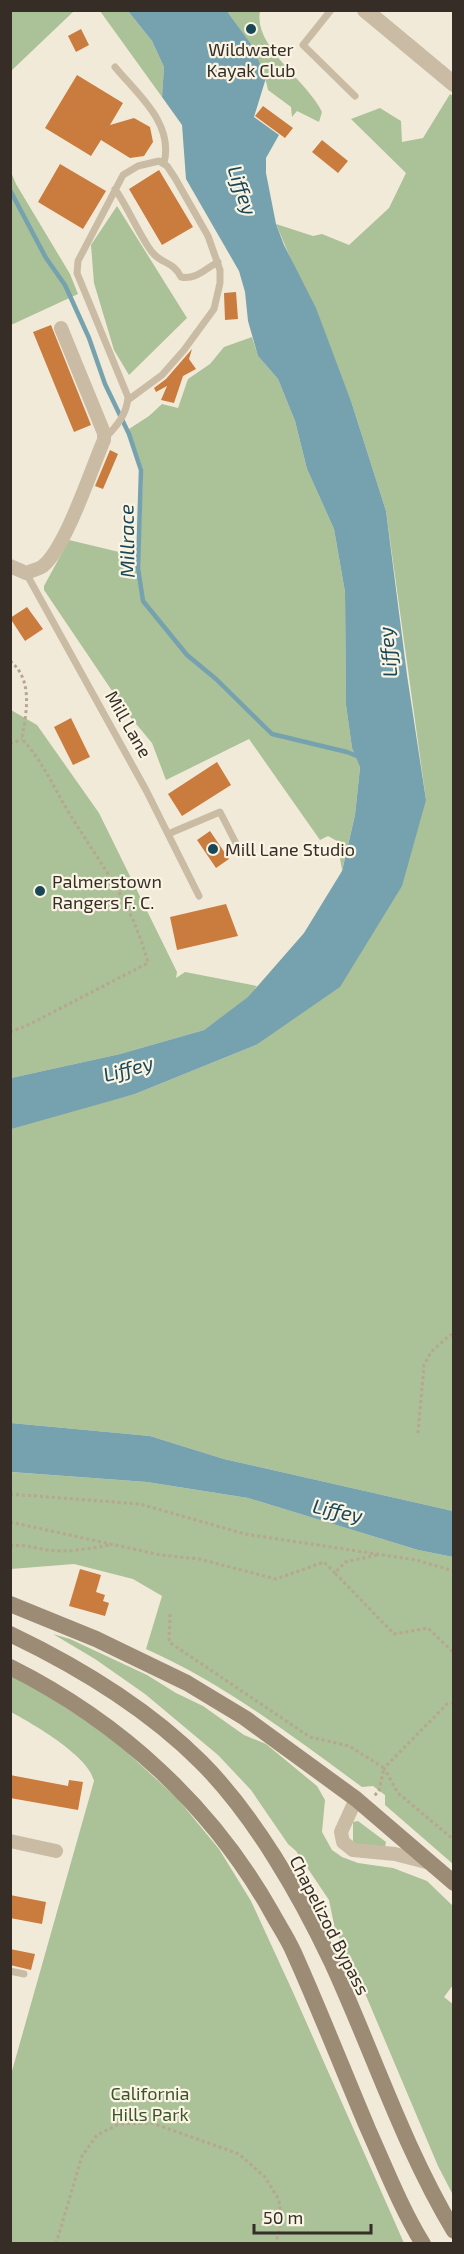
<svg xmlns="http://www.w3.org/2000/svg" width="464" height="2254" viewBox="0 0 464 2254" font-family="'Exo 2',sans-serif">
<rect width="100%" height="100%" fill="#f2ead8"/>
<path fill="#abc198" d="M11,10H74V11L11,71Z
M100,11H128L152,41L164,67L162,97Z
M227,11H260C253,47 308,81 322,112L319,122L297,111L292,117L291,107L268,90C262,59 245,36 227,11Z
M450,94L454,97L453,1511L224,1459L150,1436L11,1423V1126L135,1094L256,1045L426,800L386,511L352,404L276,224L313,236L322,234L349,245L389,208L406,173L351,119L380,108L401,121L402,142L423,138Z
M10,170L16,184L70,274L78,294L11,325Z
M117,206L187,318L129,375L114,350L94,283L91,245Z
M252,337L258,356L278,379L295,421L307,469L334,529L345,592L346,705L352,748L360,766L355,815L342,870L337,841L328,836L320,840L249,739L166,780L152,743L127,713L44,590V586L69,540L140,557L143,469L129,429L149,416L162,404L178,408L188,379L210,364L224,347Z
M11,710L37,725L99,813L177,972L176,978L185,972L257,986L249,997L204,1030L120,1054L11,1078Z
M10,1472L147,1482L248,1498L418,1550L453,1557V1864L385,1805V1795L373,1786L362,1787C293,1737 225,1684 146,1649L162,1596L133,1579L74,1564L11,1569Z
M53,1634L70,1639L147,1675L176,1693L203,1706L244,1735L266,1744L317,1786L325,1800L322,1832L332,1850L342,1857L358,1863L393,1868L427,1881L453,1906V1985L444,1997L454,2005L453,2195L438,2166L367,1998L335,1929L329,1900L296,1851L288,1844L251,1790L218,1755L145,1694L95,1659Z
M11,1676L46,1695L108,1735L177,1798L219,1849L251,1901L292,1990L404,2243H11L10,2078L94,1781C89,1756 33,1724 11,1712Z
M358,1821L386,1842L385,1847L353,1844V1822Z"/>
<path fill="#76a2af" d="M128,11H227L253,47L266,78L254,117L279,135L266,158V173L276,224L284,245L316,308L352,404L386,511L407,675L426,800L402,886L340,987L256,1045L135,1094L11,1129V1078L120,1054L204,1030L248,997L304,933L342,871L355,815L360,767L352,748L346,705L345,592L334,529L307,469L295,421L278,379L258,356L248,321L245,292L239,271L186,179L182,125L162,97L164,67L152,41Z
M11,1423L150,1436L224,1459L453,1511V1557L418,1550L248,1498L147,1482L11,1472Z"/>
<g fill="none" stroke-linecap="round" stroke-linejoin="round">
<path stroke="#76a2af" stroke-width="4.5" d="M10,190L46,258L65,285L89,338L105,384L129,434L141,470L138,568L143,601L187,655L216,679L272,734L347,752L362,758"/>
</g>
<path fill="#ca7b3e" d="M81,29L89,45L76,52L68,36Z
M77,75L123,103L110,125L134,118L150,127L153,142L144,156L130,158L101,140L91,156L45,128Z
M263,106L293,128L285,138L255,116Z
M322,140L348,161L338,173L312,152Z
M60,164L106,191L83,229L38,202Z
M159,170L193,227L162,245L129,189Z
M236,292L238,319L225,320L224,293Z
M51,325L91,425L74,432L33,332Z
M192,349L189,359L196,369L183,376L174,403L161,400L167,386L156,392L154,388L166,379Z
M110,450L118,454L103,489L95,486Z
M27,607L43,629L25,641L10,618Z
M71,718L90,757L73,765L54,727Z
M217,762L231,785L182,816L168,794Z
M210,831L229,859L216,868L197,840Z
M226,904L238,936L177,950L170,917Z
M80,1569L101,1575L96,1592L105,1595L103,1601L109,1603L105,1616L69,1606Z
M10,1775L68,1786L69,1780L83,1782L78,1810L10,1798Z
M10,1895L46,1902L42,1924L10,1918Z
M10,1949L35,1954L31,1970L10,1965Z"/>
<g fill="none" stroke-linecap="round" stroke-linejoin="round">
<path stroke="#b6a78e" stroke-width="3" stroke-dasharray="3 3" stroke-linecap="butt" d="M10,661C34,680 26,713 22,739
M10,744L22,739
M10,1032L28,1025L148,963C132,902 101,865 69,813C52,785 44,763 22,739
M418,1433L424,1365L431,1352L450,1335H454
M10,1494L140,1504L245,1534L416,1560L454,1571
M10,1522L161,1555L199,1559L276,1579L324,1562L335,1573
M10,1546C28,1544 32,1548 48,1550C68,1553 90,1548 110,1545
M377,1555L345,1562L335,1573L394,1634L428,1628L454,1653
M170,1614L169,1642L310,1737L349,1746L384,1768L379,1791L374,1796
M454,1703L447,1704L384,1768L398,1793L454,1840
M56,2244L82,2156L97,2135L119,2124L152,2123L239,2154L265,2177L279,2200L281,2218L276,2244"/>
<path stroke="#cabca4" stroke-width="7" d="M331,10L303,45L355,96
M115,67C138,95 174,123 164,163
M115,189C129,209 139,235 152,252C161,264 173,261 181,277C196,280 205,269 218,262
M105,438C117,426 127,414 128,397L77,273L78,261L123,175L138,166L159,161L167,166L175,178L208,236L220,270V283L214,309L184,350L162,375L128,400
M26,573L146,790L199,896
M168,834L220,812L240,851
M10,1971L24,1974"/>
<path stroke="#cabca4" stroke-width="14" d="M10,566L26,573C31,571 39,569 43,566C66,547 91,470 104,440V433L61,328
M356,1799L341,1832L343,1842L353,1850L395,1854L430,1863
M10,1841L56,1851"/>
<path stroke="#cabca4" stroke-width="16" d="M365,10L454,84"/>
<path stroke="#9d8c75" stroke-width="16" d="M10,1604L96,1639L187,1683L245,1718L356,1799L454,1883
M10,1634C79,1667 147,1708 201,1762C254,1815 300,1895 332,1963C373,2052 403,2146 454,2231
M10,1667C120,1722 212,1806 272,1913C279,1926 288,1939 294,1953C320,2011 343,2070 368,2129C385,2167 401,2208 423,2244"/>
</g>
<g fill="#1a4757" stroke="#f9f4e4" stroke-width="2">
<circle cx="251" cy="29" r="6"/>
<circle cx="213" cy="849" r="6"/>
<circle cx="40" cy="891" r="6"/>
</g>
<g text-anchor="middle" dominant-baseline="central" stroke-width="4.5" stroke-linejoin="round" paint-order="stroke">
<g font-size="18" fill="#352d26" stroke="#f9f4e4" text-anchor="start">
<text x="251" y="49" text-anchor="middle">Wildwater<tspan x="251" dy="21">Kayak Club</tspan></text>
<text x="225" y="849">Mill Lane Studio</text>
<text x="52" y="881">Palmerstown<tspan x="52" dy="21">Rangers F. C.</tspan></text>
</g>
<g font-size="18" fill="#352d26" stroke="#f9f4e4">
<text transform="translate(129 724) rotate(60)">Mill Lane</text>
<text transform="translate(330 1925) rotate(63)">Chapelizod Bypass</text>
</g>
<g font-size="18" fill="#3c5429" stroke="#f9f4e4">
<text x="150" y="2093">California<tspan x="150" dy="21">Hills Park</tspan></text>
</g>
<g font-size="20" font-style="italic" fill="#1a4757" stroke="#f9f4e4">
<text transform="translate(243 190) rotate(71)">Liffey</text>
<text transform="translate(126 541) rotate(-91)">Millrace</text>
<text transform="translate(387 652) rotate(-96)">Liffey</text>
<text transform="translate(128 1068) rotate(-15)">Liffey</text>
<text transform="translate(338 1510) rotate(12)">Liffey</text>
</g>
</g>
<rect width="464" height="2254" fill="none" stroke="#352d26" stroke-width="24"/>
<path d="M254 2224v9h117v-9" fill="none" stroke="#352d26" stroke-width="3"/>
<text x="263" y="2224" font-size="18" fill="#352d26" stroke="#f9f4e4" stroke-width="4.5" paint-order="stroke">50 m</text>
</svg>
